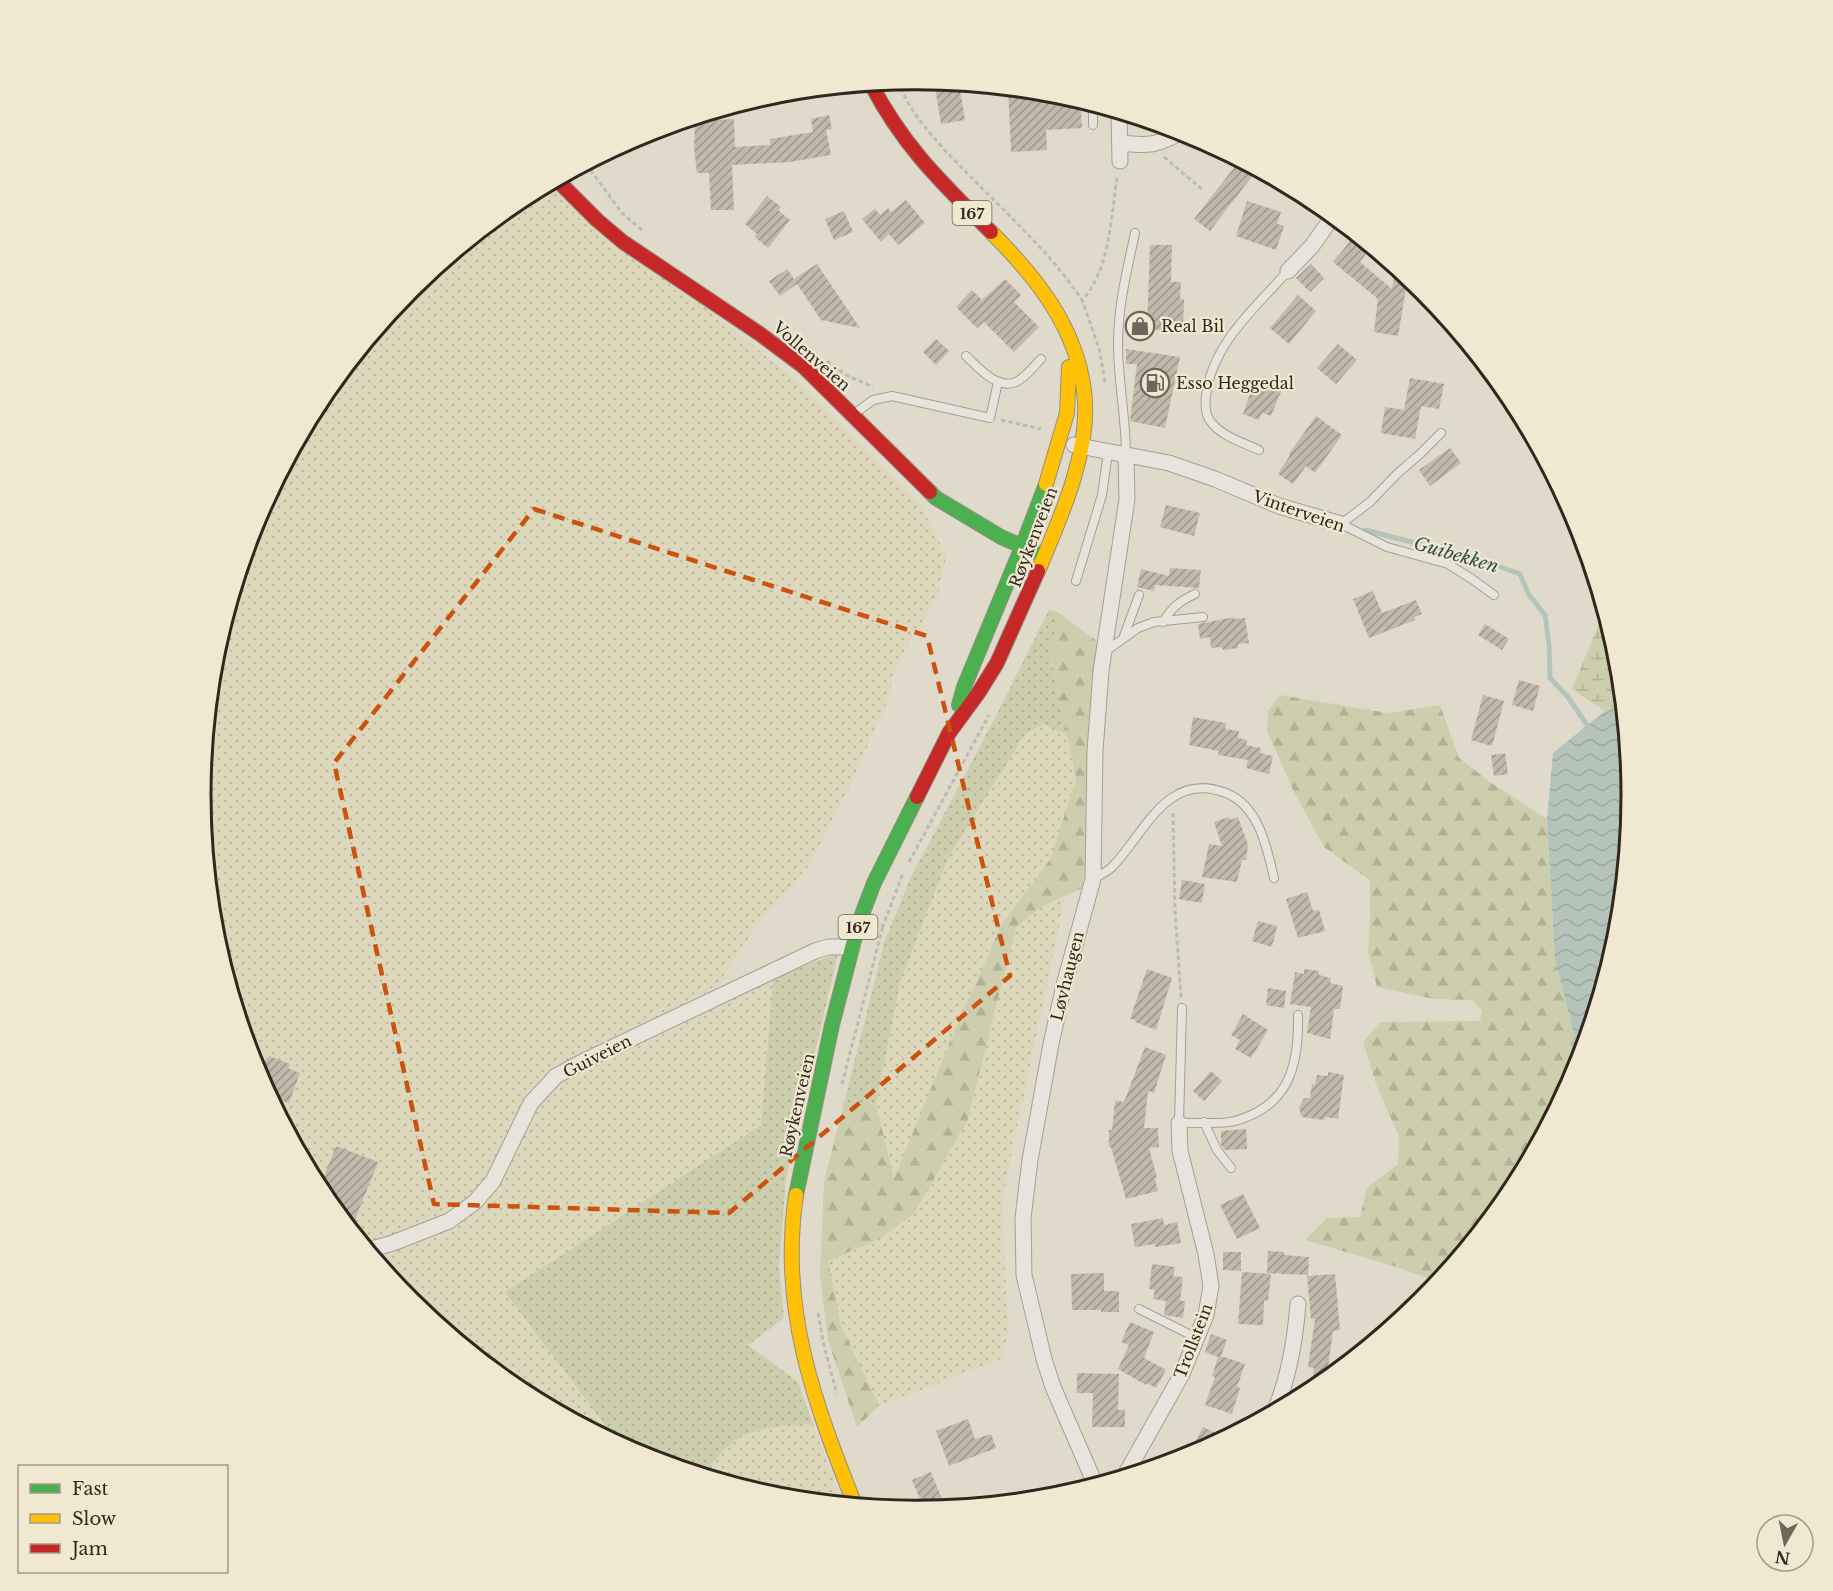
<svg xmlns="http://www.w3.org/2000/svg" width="1833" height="1591" viewBox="0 0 1833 1591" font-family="'Libre Baskerville',serif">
<defs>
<pattern id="farmland-dots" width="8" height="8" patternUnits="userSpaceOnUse" patternTransform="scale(1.5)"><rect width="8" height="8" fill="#ddd8bc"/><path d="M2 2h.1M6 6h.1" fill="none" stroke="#beb9a1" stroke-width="1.8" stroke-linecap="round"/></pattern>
<pattern id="grass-dots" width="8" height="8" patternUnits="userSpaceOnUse" patternTransform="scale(1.5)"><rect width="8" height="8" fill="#ccceae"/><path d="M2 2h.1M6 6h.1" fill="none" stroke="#b0b195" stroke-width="1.8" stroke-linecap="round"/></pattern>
<pattern id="forest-firs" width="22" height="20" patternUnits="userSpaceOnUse" patternTransform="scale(1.5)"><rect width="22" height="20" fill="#ccceae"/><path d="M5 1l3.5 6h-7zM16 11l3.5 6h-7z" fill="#b0b195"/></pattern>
<pattern id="wetland-marsh" width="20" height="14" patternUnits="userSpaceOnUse" patternTransform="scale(1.5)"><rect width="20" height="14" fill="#ccceae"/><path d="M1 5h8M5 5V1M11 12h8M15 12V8" fill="none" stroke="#b0b195"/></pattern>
<pattern id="water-waves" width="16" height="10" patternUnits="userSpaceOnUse" patternTransform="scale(1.5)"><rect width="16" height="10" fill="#b5c4bb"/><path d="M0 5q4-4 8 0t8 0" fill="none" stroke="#9ca8a0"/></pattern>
<pattern id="building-hatch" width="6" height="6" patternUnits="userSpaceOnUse" patternTransform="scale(1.5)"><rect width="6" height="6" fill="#c2b8ab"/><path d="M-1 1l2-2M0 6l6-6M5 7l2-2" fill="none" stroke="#9e968b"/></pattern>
</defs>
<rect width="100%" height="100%" fill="#dfdaca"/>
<path fill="url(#farmland-dots)" d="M548,185L605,238L716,315L810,392L921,506L946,556L938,595L898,662L884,710L846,794L807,868L757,925L717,986L557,1079L518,1127L493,1181L449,1221L367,1249L321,1193L255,1069L214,935L201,795L214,655L255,521L321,397L410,289L519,200Z
M1043,724L1067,735L1076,779L1051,858L1001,926L951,1039L894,1181L876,1103L900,983L947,860L1025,734Z
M1065,898L1002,1200L1008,1333L1003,1358L879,1406L841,1325L828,1260L877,1240L967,1122L1016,927L1042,906Z
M773,978L761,1125L506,1292L616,1439L611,1440L518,1391L410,1302L369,1251L455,1222L494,1183L518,1132L558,1083L604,1058Z
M813,1424L843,1504L776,1498L701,1475L732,1443L753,1432L780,1426Z"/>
<path fill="url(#grass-dots)" d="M1049,610L1058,612L1051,656L1067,735L1043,724L1025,734L947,860L900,983L876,1103L843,1107L885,940L911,877L995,718Z
M838,953L786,1178L779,1267L784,1318L748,1345L798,1382L813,1424C786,1426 752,1426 731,1444C720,1453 712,1465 701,1475L642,1457L611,1440L615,1438L505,1292L761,1125L773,978Z"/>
<path fill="url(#forest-firs)" d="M1058,612L1102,645L1091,752L1083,888L1042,906L1016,927L967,1122L913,1215L877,1240L828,1261L841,1325L879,1406L857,1427L828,1340L820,1275L824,1182L843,1107L876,1103L894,1179L951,1039L1001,926L1051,858L1076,779L1051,656Z
M1280,695L1388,713L1440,705L1459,758L1490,782L1547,819L1555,961L1574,1033L1566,1091L1512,1194L1431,1292L1427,1278L1397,1267L1305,1240L1327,1218L1360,1217L1367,1188L1398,1164L1399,1136L1377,1087L1363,1042L1380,1022L1480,1021L1482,1011L1472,1000L1434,999L1377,987L1368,951L1370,922V880L1324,847L1294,792L1267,731L1268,711Z"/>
<path fill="url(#wetland-marsh)" d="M1605,609L1619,656L1624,707L1605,711L1572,689Z"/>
<path fill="url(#water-waves)" d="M1624,707L1632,796L1619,936L1578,1070L1566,1091L1574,1033L1555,960L1547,819L1553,753L1605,711Z"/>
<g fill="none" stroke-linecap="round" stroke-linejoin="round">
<path stroke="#b5c4bb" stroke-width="5" d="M1365,530L1481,560L1520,574L1529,595L1545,615L1549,644L1550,678L1568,697L1587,725"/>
</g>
<path fill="url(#building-hatch)" d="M934,81L959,84L965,120L941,124Z
M1008,88L1057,93L1080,100L1082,128L1046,130L1047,150L1011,152Z
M829,115L832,129L826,130L831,155L790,162L732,165L734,210H711L709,173H697L694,147L695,121L734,119L735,147L770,145V139L813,132L811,119Z
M1240,160L1257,170L1210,231L1194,219Z
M767,196L781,207L778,210L790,220L768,248L755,237L757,234L745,224Z
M906,200L925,223L898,245L889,234L881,242L862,219L875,209L880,215L888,208L891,212Z
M1247,201L1281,212L1277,224L1284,226L1276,250L1236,236Z
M844,211L853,232L834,240L825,219Z
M1356,234L1371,247L1360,262L1392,289L1396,267L1408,277L1398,336L1374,332L1378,299L1333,262Z
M1150,245H1172L1171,282H1181L1180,299H1184L1183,331L1147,329Z
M817,264L860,328L821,320L797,284L780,296L769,281L787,269L794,279Z
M1311,264L1324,278L1310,292L1296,278Z
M1005,279L1021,295L1014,302L1039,327L1014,352L984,322L977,328L956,307L972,290L982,300Z
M1298,295L1316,311L1289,344L1270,328Z
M936,339L949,351L936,365L923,352Z
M1338,344L1357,360L1336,384L1317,368Z
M1126,349L1180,357L1165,428L1130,421L1137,364H1126Z
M1410,378L1444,384L1439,409L1421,406L1415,439L1381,433L1385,407L1404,410Z
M1260,380L1282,389L1271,416L1262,413L1259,420L1243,414L1251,391L1255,393Z
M1316,416L1342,435L1315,473L1306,466L1293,484L1278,474L1290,455L1289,454Z
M1450,448L1461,463L1430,486L1419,470Z
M1166,505L1200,513L1194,536L1160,527Z
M1170,568L1201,570L1199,588L1155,585L1154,591L1137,587L1141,569L1169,576Z
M1373,591L1382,613L1416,600L1422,614L1414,617L1415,620L1369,638L1353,599Z
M1234,617V619L1245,618L1249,643L1238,644V648L1223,650L1222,647L1211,648L1210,637L1200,639L1198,624Z
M1485,624L1509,639L1502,650L1478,635Z
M1519,680L1540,686L1533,711L1512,705Z
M1483,695L1504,701L1492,746L1471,740Z
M1193,717L1226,723L1225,729L1239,731L1238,738L1247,740L1246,745L1261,748L1260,753L1273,756L1269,774L1246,768L1248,760L1218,755L1219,751L1189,745Z
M1505,753L1508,774L1494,776L1491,755Z
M1229,817L1230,820L1238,817L1248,845L1246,860H1242L1237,882L1202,877L1209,844L1222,846L1214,822Z
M1182,880L1205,884L1202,903L1179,899Z
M1307,892L1313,911L1319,910L1325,931L1298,938L1286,899Z
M1258,921L1277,926L1272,947L1252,941Z
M1147,969L1172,978L1156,1030L1135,1022V1020L1130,1019Z
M1304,969L1319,971V975L1331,978L1330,983L1343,986L1340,1009H1334L1330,1039L1307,1033L1311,1007L1290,1004L1295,972L1304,974Z
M1268,988L1286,991L1284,1008L1266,1005Z
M1243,1014L1268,1030L1251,1058L1235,1049L1240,1040L1231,1035Z
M1145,1047L1166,1055L1154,1093L1148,1091L1144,1128H1158L1159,1147L1149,1148L1157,1178H1155L1158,1191L1126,1199L1111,1147H1109V1130H1112L1115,1101L1124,1102Z
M251,1055L267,1061L269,1056L290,1064L288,1068L300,1073L289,1103L269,1096L255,1069Z
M1211,1071L1222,1081L1204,1101L1193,1091Z
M1328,1072L1344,1075L1338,1119L1325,1117L1324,1120L1302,1117L1299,1108L1304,1098H1310L1312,1084L1315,1085L1317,1075L1328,1076Z
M1246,1129L1247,1149L1225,1150L1221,1145V1131Z
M336,1146L378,1162L351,1230L319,1189Z
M1243,1194L1260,1228L1237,1239L1220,1205Z
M1163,1218L1164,1225L1177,1222L1181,1243L1155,1247V1244L1135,1247L1131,1224Z
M1268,1251L1284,1252V1255L1309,1257L1308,1275L1267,1273Z
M1223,1252H1241V1271L1223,1270Z
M1152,1264L1175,1267L1173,1276L1183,1277L1180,1301H1185L1183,1318L1164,1315L1166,1301L1153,1299L1155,1290L1149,1289Z
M1242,1272L1271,1274L1268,1301L1264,1300L1263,1325L1238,1324Z
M1104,1273V1291H1119V1312H1101V1310H1072L1071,1274Z
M1335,1274L1340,1330L1333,1331L1326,1382L1310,1393L1314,1368L1308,1367L1315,1319H1311L1307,1276Z
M1130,1322L1154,1332L1144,1358L1166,1370L1156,1388L1147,1383L1146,1385L1118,1369L1129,1345L1121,1342Z
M1211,1334L1227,1340L1221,1356L1245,1364L1237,1387L1240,1388L1232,1414L1205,1405L1215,1377L1212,1376L1218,1357L1205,1352Z
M1077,1373L1119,1374L1118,1410H1125V1427H1092L1093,1393H1077Z
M968,1419L975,1439L991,1434L996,1448L949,1466L936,1431Z
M1203,1427L1225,1438L1187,1458Z
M931,1472L946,1509L925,1511L912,1480Z"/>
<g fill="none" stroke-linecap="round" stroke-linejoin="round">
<g stroke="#a49f94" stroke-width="10">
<path id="lane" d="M1093,125V105
M966,356C978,367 997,390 1016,382C1025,378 1034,366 1041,359
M854,414L873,400L892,396L990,418L998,382
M1441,433L1420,454L1397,474L1370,502L1341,524L1387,547L1448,564L1472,579L1494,595
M1259,450C1244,443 1221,436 1211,422C1205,415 1205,405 1206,396C1212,344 1255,308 1288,271
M1126,456C1126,418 1118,381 1118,344C1118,306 1127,270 1135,233
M1076,581L1102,495L1108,452
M1163,622C1172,607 1180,601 1195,594
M1124,636L1139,595
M1103,653L1138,628L1154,622L1203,617
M1093,879C1099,875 1108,872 1113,866C1145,833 1167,770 1226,793C1259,806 1267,848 1274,878
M1182,1008L1179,1123C1196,1122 1220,1125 1235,1121C1289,1106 1299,1066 1298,1015
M1204,1122L1217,1150L1231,1168
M1139,1309L1197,1338"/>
</g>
<g stroke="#a49f94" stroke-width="17">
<path id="street" d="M1119,112L1120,161
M1120,143C1147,146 1159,146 1182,131
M1288,271L1312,246L1333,216
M1074,445L1169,463L1215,479L1279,506L1341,524
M368,1250L393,1243L449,1221L475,1202L493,1181L531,1103L556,1076L584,1061L815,951L828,947H852
M1274,1413C1289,1378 1295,1342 1298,1304
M1124,1477L1182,1374L1206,1315L1211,1286L1206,1254L1180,1151L1179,1123
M1096,1486L1053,1387L1044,1359L1024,1275L1023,1218L1030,1160L1051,1044L1064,985L1093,879L1095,751L1101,671L1127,499L1126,456"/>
</g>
<g stroke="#948e83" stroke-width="16">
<path id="fast" d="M930,492L936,498L1001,537L1044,556
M959,705L964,687L1022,547L1046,484
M796,1195L832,1025L858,925L874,883L917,797"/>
</g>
<g stroke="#948e83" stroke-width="16">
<path id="slow" d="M991,232C1035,276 1076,326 1084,391C1092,449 1060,519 1038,571
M1046,484L1067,413L1069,367
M796,1195C779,1308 814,1402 855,1505"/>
</g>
<g stroke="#948e83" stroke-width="16">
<path id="jam" d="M871,84C903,146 942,183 991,232
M557,180L597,220L623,242L760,334L804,367L930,492
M917,797L949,733L979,692L997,663L1038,571"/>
</g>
<path stroke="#c0bbb2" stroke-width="3" stroke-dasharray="4.5 3" stroke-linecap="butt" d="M898,81C911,117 941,146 967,173C1007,214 1050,252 1082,300
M1164,157L1204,191
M586,164L622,213L643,231
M827,361L846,375L873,387
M1105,382L1099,348L1082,300C1110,271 1111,216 1117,177
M1001,420L1041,429
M1173,813L1175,911L1181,998
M909,862L989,715
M881,925L883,926L903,873
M842,1084L883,926
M818,1313L824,1346L837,1394"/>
<use href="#lane" stroke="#e8e4db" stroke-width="8"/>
<use href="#street" stroke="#e8e4db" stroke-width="15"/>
<use href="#fast" stroke="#4caf50" stroke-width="14"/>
<use href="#slow" stroke="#ffc107" stroke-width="14"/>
<use href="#jam" stroke="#c62828" stroke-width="14"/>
</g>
<path fill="none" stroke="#cc520f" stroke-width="4.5" stroke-dasharray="12 8" stroke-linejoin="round" d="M534,509L927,636L1010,976L729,1213L434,1204L334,763Z"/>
<defs>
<g id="shop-ring" transform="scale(1.5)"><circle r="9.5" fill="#f0e8d0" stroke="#6d665a" stroke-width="1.5"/><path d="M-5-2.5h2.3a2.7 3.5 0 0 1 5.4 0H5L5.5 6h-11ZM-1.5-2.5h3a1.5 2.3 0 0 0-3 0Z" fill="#6d665a"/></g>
<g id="fuel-ring" transform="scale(1.5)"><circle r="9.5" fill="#f0e8d0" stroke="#6d665a" stroke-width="1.5"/><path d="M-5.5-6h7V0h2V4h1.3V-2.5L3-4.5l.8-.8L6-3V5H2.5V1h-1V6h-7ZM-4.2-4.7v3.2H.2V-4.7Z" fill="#6d665a"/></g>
</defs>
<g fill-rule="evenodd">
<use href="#shop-ring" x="1140" y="326"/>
<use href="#fuel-ring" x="1155" y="383"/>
</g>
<g text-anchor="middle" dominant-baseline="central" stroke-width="4.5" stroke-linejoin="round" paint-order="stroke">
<g fill="#f0e8d0" stroke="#6a6153" stroke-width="1.5">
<rect x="952.5" y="201" width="39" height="24" rx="4.5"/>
<rect x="838.5" y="915" width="39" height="24" rx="4.5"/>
</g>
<g font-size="15" font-weight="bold" fill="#30271d">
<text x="972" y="213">167</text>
<text x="858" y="927">167</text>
</g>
<g font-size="16" fill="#30271d" stroke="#f0e8d0" text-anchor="start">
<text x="1161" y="326">Real Bil</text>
<text x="1176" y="383">Esso Heggedal</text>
</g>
<g font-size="16" fill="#30271d" stroke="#f0e8d0">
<text transform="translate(812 356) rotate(41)">Vollenveien</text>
<text transform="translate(1299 511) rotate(19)">Vinterveien</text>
<text transform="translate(1033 537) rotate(-69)">Røykenveien</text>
<text transform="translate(1067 976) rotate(-76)">Løvhaugen</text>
<text transform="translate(597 1056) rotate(-27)">Guiveien</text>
<text transform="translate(797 1105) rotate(-77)">Røykenveien</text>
<text transform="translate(1193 1341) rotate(-69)">Trollstein</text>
</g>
<g font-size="18" font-style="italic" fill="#2e4f4e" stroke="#f0e8d0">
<text transform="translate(1456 555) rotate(16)">Guibekken</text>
</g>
</g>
<path d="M0 0H1833V1591H0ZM211 795a705 705 0 1 1 1410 0a705 705 0 1 1-1410 0Z" fill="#f0e8d0" fill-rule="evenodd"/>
<path fill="none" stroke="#30271d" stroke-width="3" d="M211 795a705 705 0 1 1 1410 0a705 705 0 1 1-1410 0Z"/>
<rect x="18" y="1465" width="210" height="108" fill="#f0e8d0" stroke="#a39b88" stroke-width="1.5"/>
<rect x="30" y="1484" width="30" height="9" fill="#4caf50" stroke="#a39b88" stroke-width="1.5"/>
<text x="72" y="1495" font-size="18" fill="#30271d">Fast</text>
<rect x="30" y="1514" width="30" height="9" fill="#ffc107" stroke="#a39b88" stroke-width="1.5"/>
<text x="72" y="1525" font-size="18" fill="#30271d">Slow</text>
<rect x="30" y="1544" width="30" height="9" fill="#c62828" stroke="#a39b88" stroke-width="1.5"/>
<text x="72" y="1555" font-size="18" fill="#30271d">Jam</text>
<g transform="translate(1785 1543) rotate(189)"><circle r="28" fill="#f0e8d0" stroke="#a39b88" stroke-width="1.5"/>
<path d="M0-4.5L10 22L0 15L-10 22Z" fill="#6d665a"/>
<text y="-9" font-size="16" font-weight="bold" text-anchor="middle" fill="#30271d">N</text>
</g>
</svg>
